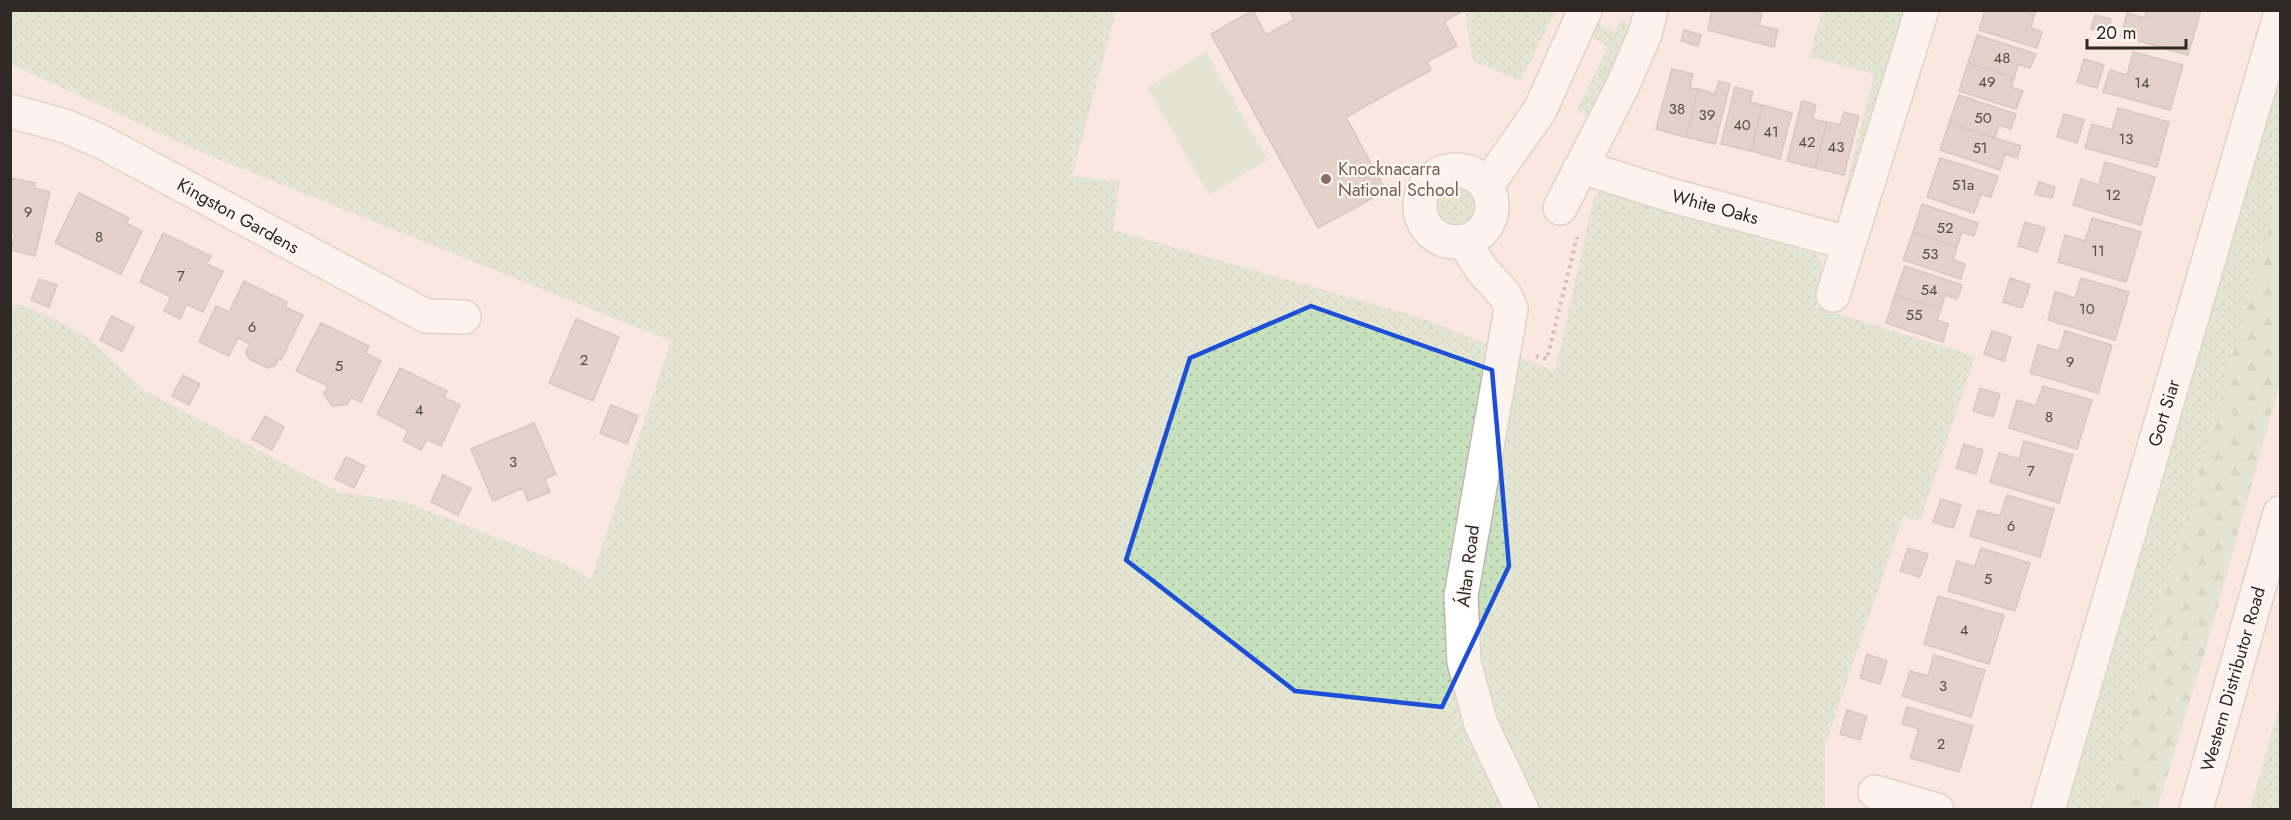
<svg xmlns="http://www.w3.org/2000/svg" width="2291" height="820" viewBox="0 0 2291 820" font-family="Jost,sans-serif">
<defs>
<pattern id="grass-dots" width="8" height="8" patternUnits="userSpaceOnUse" patternTransform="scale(1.5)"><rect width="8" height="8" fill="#c7e1be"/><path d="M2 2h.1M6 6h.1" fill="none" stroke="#abc1a3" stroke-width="1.8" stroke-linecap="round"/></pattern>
<pattern id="forest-firs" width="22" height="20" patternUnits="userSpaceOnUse" patternTransform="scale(1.5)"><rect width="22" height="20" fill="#c7e1be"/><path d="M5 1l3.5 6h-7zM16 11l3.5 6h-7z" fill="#abc1a3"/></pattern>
</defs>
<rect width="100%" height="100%" fill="#f9e7e0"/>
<path fill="url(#grass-dots)" d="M11,10L1116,11L1072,176L1120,181L1113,230L1419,317L1555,371L1594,197L1601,191H1611L1811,249C1832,265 1820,286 1816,307L1975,356L1920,521L1903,517L1825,746V809H11V305H23L47,315L86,336L145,391L339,492L406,502L560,562L591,579L671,341L198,151L11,64Z
M1470,10L1556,11L1521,81L1473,61L1465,14Z
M1822,11H1907L1845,205L1840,210L1874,74L1809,57Z
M1620,20L1627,21L1628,32L1588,116L1577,110L1608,47L1591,36L1596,25L1600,24L1615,32Z
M2280,71V189L2104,809L2064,810Z
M1433 207a23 23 0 1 1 46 0a23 23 0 1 1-46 0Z
M2280,703V809H2250Z"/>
<path fill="url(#forest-firs)" d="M2280,189V383L2207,645L2157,809H2104Z"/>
<path fill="#c7e1be" d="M1206,52L1268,160L1209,195L1147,87Z"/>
<path fill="#c7b5b0" stroke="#b09e9a" stroke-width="1.5" d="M1253,10L1266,35L1294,20L1289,10H1464L1444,22L1457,46L1427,62L1431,70L1346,117L1386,191L1318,228L1211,34Z
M1712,10H1750L1762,14L1759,25L1778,30L1774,47L1708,30Z
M1985,10H2019L2034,16L2031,28L2042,32L2037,48L1979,30Z
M2019,10H2036L2034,16Z
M2147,10H2201L2188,55L2121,36L2127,13L2145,18Z
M2095,15L2111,19L2108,33L2091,29Z
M1684,30L1701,35L1698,46L1681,41Z
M1977,35L2036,54L2030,68L2018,64L2014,78L1968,63Z
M2133,52L2183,65L2170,110L2103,92L2110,70L2127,75Z
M2084,59L2104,65L2097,88L2077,82Z
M1968,63L2014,78L2011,87L2023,91L2016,109L1959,91Z
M1672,69L1693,74L1690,88L1698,89L1686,137L1656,129Z
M1719,81L1730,84L1715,144L1686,137L1698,89L1715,94Z
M1735,87L1753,92L1750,102L1762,105L1751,151L1721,144Z
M1959,95L2016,114L2011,129L1999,125L1995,138L1949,123Z
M1802,101L1816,105L1812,119L1827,122L1815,168L1787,161Z
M1762,105L1792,113L1780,159L1751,151Z
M2118,108L2169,122L2157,167L2085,148L2092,124L2112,130Z
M1844,112L1859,116L1844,175L1815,168L1827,122L1840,125Z
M2064,114L2084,120L2077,143L2057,137Z
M1949,123L2021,146L2017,158L2005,154L2000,170L1940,150Z
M1940,158L1998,176L1991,197L1981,194L1974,213L1927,197Z
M2105,162L2155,177L2141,225L2073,205L2081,179L2099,185Z
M10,178L35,183L34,188L50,192L35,256L11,250L15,234L10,233Z
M2039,182L2055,187L2052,198L2035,194Z
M79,193L129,218L126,223L142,231L121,274L55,243Z
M1922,204L1978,223L1974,236L1962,232L1957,247L1913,232Z
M2092,218L2141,232L2126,282L2058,262L2065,235L2085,241Z
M2025,222L2045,228L2037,252L2018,246Z
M1913,232L1957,247L1953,260L1965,264L1961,279L1903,260Z
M163,233L211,256L207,264L223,271L203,312L187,304L180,319L164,311L171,297L140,282Z
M1905,266L1962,285L1957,299L1945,295L1941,309L1895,295Z
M2010,278L2030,285L2022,308L2003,302Z
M2081,278L2129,292L2115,340L2048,320L2055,292L2075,298Z
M39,279L57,285L49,307L31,300Z
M244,281L287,302L285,307L303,315L281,360L279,358L275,366L268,368L249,359L246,352L250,344L238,338L229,356L199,342L216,306L229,312Z
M1895,295L1941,309L1937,320L1948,324L1943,342L1886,323Z
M112,316L134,327L122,351L100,340Z
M576,319L619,337L593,401L549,383Z
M321,323L369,346L366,353L381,361L361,402L351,397L347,405L332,406L324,394L328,386L296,371Z
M1992,331L2011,337L2004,361L1984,354Z
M2065,331L2112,345L2098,393L2030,373L2038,345L2059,351Z
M400,368L447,391L444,397L460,405L441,446L427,439L421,450L403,441L408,430L377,414Z
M183,375L200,384L189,405L172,396Z
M2043,386L2092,400L2077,449L2009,428L2017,400L2036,406Z
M1980,388L2000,394L1993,417L1973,411Z
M611,405L638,416L627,444L600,433Z
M265,416L284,427L272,450L252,439Z
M534,423L556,474L545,479L550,492L528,501L523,488L493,501L471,449Z
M2024,441L2073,455L2059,503L1990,482L1999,453L2019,459Z
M1964,444L1983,450L1976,474L1956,468Z
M346,457L365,466L354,488L335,479Z
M443,475L471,488L458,515L431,502Z
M2007,495L2054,509L2040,557L1970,536L1978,510L2000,516Z
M1941,499L1961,505L1953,528L1933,522Z
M1908,548L1928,554L1920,577L1900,571Z
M1981,548L2030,563L2015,611L1948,591L1957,561L1975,567Z
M1938,596L2004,615L1989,664L1924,644Z
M1867,654L1887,661L1880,684L1860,678Z
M1934,655L1985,670L1971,717L1902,696L1910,671L1928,676Z
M1907,707L1973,726L1959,772L1910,758L1919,729L1902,724Z
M1847,710L1867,716L1860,740L1840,734Z"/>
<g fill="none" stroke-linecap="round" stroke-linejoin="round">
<g stroke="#c6b5ae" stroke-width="36">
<path id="minor" d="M10,111L65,126L100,141L426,316L464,317
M1582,167L1670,195L1848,243
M1420 206a36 36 0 1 1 72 0a36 36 0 1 1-72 0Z
M1486,187L1540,110L1585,10
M1560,208L1622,87L1645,34L1651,10
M1464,241L1482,270L1505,295L1511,309L1461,596L1464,662L1481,724L1522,810
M1833,295L1922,10
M1875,792L1937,810
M2048,810L2280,16
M2196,810L2280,513"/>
</g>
<path stroke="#9c908a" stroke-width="4" stroke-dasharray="3 4.5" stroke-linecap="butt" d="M1536,356L1547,359L1577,237"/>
<use href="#minor" stroke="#fff" stroke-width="33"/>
</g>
<path d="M0 0H2291V820H0ZM1311,306L1492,370L1509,566L1442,707L1295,691L1126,560L1190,358Z" fill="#f9e7e0" fill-opacity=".55" fill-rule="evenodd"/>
<path fill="none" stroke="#1d4ed8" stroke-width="4.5" stroke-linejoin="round" d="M1311,306L1492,370L1509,566L1442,707L1295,691L1126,560L1190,358Z"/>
<circle fill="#8d6e63" stroke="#fef7f4" stroke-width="2" cx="1326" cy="179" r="6"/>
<g text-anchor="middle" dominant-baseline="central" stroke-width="4.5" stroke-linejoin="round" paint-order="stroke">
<g font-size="15" fill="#554b48">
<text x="2002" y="58">48</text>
<text x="1987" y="82">49</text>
<text x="2142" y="83">14</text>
<text x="1677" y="109">38</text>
<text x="1707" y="115">39</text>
<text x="1983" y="118">50</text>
<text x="1742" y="125">40</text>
<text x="1771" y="132">41</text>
<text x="2126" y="139">13</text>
<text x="1807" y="142">42</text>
<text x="1836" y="147">43</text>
<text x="1980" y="148">51</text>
<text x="1963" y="185">51a</text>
<text x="2113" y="195">12</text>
<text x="28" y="212">9</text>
<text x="1945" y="228">52</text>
<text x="99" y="237">8</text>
<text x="2098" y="251">11</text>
<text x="1930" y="254">53</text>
<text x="181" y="276">7</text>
<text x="1929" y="290">54</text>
<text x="2087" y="309">10</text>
<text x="1914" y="315">55</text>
<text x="252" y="327">6</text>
<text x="584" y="360">2</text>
<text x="2070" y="362">9</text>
<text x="339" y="366">5</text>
<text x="419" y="410">4</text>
<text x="2049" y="417">8</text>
<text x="513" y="462">3</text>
<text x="2031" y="471">7</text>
<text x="2011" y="526">6</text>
<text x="1988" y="579">5</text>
<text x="1964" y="630">4</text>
<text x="1943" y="686">3</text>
<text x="1941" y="744">2</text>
</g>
<g font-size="18" fill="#785e54" stroke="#fef7f4" text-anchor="start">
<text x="1338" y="169">Knocknacarra<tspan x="1338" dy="21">National School</tspan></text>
</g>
<g font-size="18" fill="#2f2825" stroke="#fef7f4">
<text transform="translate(1715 207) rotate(15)">White Oaks</text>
<text transform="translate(238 216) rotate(29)">Kingston Gardens</text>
<text transform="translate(2164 413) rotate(-73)">Gort Siar</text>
<text transform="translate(1468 566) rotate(-83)">Áltan Road</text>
<text transform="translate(2233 679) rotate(-74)">Western Distributor Road</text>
</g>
</g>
<rect width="2291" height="820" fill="none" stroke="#2f2825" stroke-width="24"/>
<path d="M2087 39v9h99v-9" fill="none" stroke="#2f2825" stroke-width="3"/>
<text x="2096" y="39" font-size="18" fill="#2f2825" stroke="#fef7f4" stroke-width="4.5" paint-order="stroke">20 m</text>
</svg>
